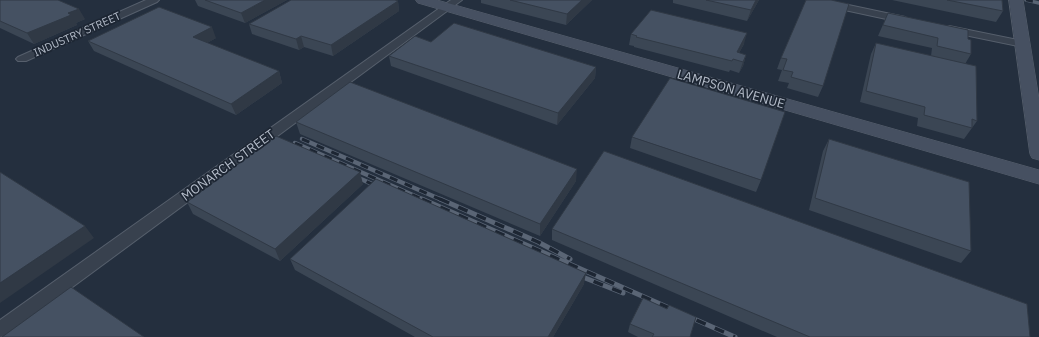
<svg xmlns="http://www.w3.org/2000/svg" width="1039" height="337" viewBox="0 0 1039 337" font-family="'IBM Plex Sans',sans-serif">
<rect width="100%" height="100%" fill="#242f3e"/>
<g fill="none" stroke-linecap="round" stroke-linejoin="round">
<g stroke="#565f6c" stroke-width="2">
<path id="street" d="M146,0H159L157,2L26,61H18L16,59L18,57Z
M451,0H462L6,336L0,337V320Z
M807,0H825L905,17L910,20L905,23L812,3Z
M949,26L1023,41L1028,44L1023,47L945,31L944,29Z"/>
</g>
<g stroke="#565f6c" stroke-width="1">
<path id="secondary" d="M416,0H437L1039,170V184L418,3Z
M1009,0H1023L1039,99V160L1032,158L1030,154Z"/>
</g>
<use href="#street" fill="#38414e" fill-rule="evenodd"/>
<use href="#secondary" fill="#465061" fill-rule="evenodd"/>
<g stroke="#5a6575" stroke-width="3.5">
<path id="rail-far2" d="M1026,0L1039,3"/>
</g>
<g stroke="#5a6575" stroke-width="4.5">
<path id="rail-far1" d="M302,139L442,200
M295,143L424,200
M352,175L381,188"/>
</g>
<g stroke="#5a6575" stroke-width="5">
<path id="rail" d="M422,199L735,337
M440,199L538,242L570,259
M575,274L623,293"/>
</g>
<use href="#rail-far2" stroke="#1d2633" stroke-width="2.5" stroke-dasharray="7" stroke-linecap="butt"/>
<use href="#rail-far1" stroke="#1d2633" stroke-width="3" stroke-dasharray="8" stroke-linecap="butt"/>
<use href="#rail" stroke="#1d2633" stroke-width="3.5" stroke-dasharray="10" stroke-linecap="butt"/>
</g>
<path fill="#3b4654" d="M0,0L85,19L76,23L77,25L34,44L0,28Z
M195,0H287L245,23L198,6Z
M481,0H592L566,25L481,3Z
M673,0H759L747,21L673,3Z
M806,0L823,86L818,97L787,88L789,83L778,81L782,70L777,69L781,58Z
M892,0H1002L1003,11L996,22Z
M398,1L399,11L333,56L304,47L299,50L252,34L249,24Z
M888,13L968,39L971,54L965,64L977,121L964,139L917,126L918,118L860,102L871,54L876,43L931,56L932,48L878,36Z
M631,34L744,44L739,53L746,55L743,66L739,73L730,70L729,72L634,47V46L629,45Z
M216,38L207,43L279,71L282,83L236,115L94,51L88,41Z
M431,42L596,67L595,78L557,125L391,66L389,56Z
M296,122L576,181L540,236L300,134Z
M632,137L761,180L756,192L630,148Z
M829,139L971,251L961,263L809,210L823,151Z
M363,184L280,261L193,214L187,202Z
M552,229L1030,337H777L552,240Z
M290,259L584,284L553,337H415L295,270Z
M630,324L690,337H638L628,332Z"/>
<path fill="#303945" d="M265,0H287L245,23L241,13Z
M582,0H592L566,25L567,14Z
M756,0H759L747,21L751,10Z
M398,1L399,11L333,56L331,45Z
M79,9L85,19L76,23L77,25L34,44L27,33L68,13Z
M212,27L216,38L198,48L193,37Z
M747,33L744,44L735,60L737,52Z
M301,36L304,47L299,50L296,39Z
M746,55L743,66L739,73L743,62Z
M596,67L595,78L557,125L558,113Z
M279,71L282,83L236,115L231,104Z
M577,169L576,181L540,236V224Z
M360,172L363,184L280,261L275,249Z
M85,226L94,238L0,303V283Z
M586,273L584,284L553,337H548Z"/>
<path fill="#455162" stroke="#303945" d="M0,0H58L79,9L68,13L71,15L27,33L0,21Z
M205,0H265L241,13Z
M291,0H395L398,1L331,45L301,36L296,39L249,24Z
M510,0H582L567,14Z
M706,0H756L751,10Z
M806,0H831L849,4L823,86L791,77L793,72L783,70L787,59L781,58Z
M947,0H1002L1003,11Z
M159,7L212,27L193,37L279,71L231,104L88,41Z
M651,10L747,33L737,52L746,55L743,62L733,59L732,61L636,37L637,36L631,34Z
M888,13L968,30V39L971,40V54L937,46L938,38L883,25Z
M454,23L596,67L558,113L389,56L415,36L431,42Z
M876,43L976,66L977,121L972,119V128L924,115L925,107L866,91Z
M670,78L785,112L761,180L632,137Z
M350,82L577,169L540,224L296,122Z
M276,136L360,172L275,249L187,202Z
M829,139L969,182L971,251L815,198Z
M604,151L1027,304L1030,337H810L552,229Z
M0,172L85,226L0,283Z
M376,179L586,273L548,337H433L290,259Z
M71,287L144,337H2Z
M643,298L667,309L669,305L696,317L690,337H652L654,334L630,324Z"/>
<g text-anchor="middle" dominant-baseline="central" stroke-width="3.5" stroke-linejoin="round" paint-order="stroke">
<g font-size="11" fill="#b4bcc9" stroke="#1d2633">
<text transform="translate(77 34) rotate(-24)">INDUSTRY STREET</text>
</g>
<g font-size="13" fill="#b4bcc9" stroke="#1d2633">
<text transform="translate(731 89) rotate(16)">LAMPSON AVENUE</text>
<text transform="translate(228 165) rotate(-36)">MONARCH STREET</text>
</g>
</g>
</svg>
